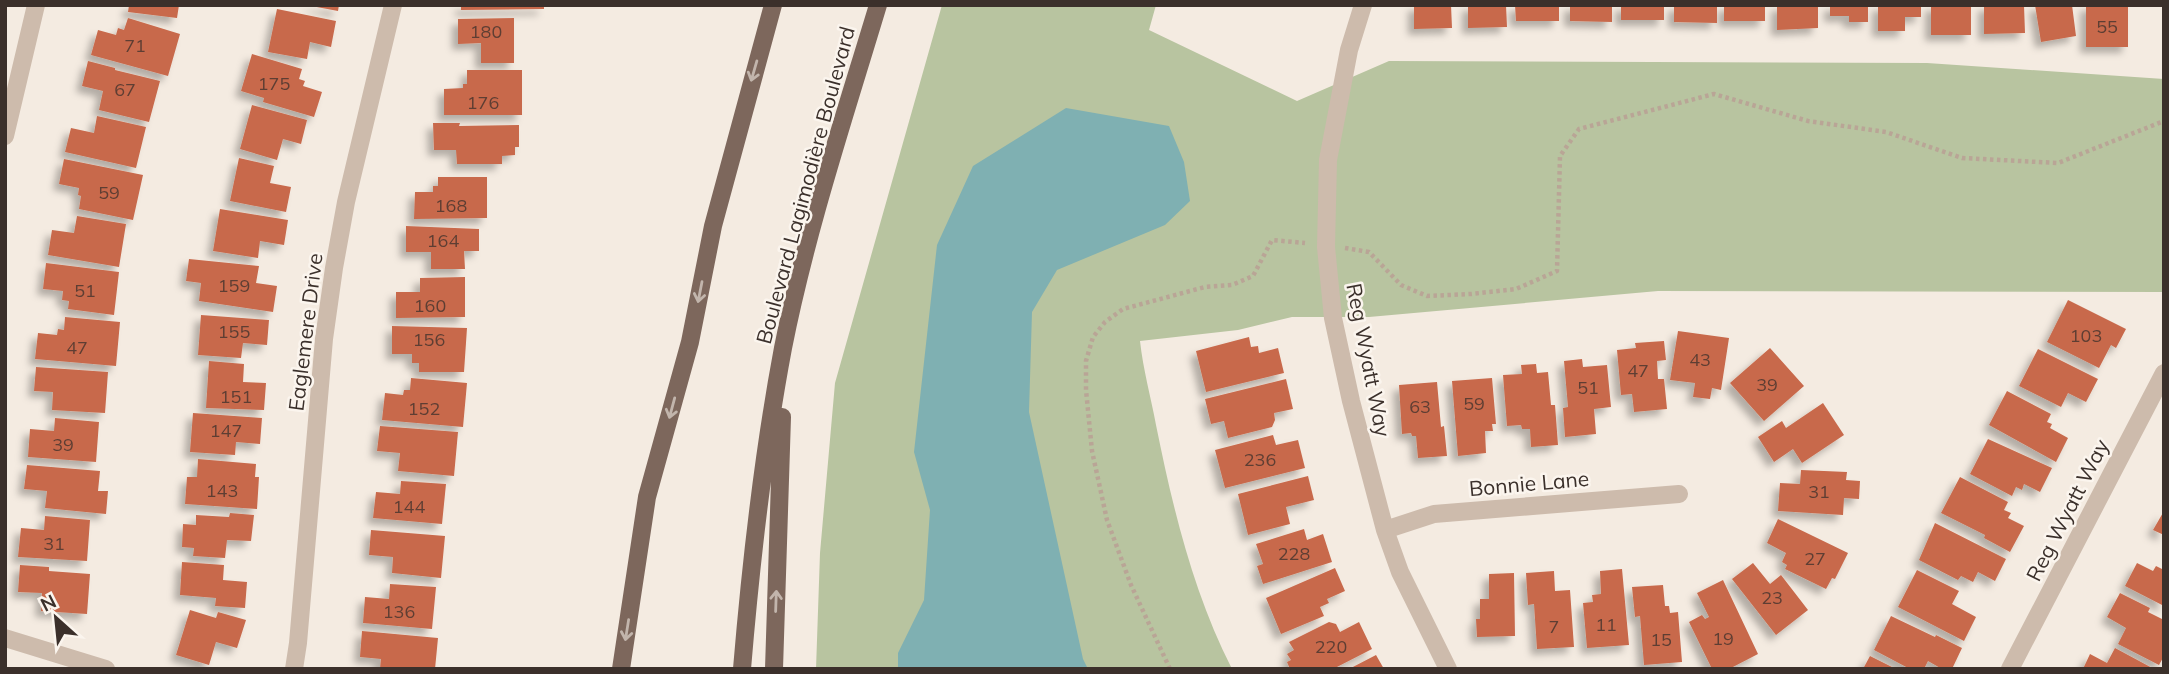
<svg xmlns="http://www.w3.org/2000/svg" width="2169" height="674" viewBox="0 0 2169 674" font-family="Mulish,sans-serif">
<defs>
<filter id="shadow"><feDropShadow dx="-6" dy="6" stdDeviation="3.5" flood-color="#0004"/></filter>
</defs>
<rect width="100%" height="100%" fill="#f4ebe1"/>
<path fill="#b8c4a0" d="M942,5H1156L1149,30L1297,101L1389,61L1927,63L2164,79V292L1658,291L1369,317H1292L1238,330L1140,341C1143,369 1151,398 1156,425C1173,509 1193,592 1232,669H816L820,553L835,383Z"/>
<path fill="#7fb0b2" d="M1066,108L1169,126L1184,162L1190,201L1165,225L1057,270L1032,312L1029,412L1083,659L1088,669H898V653L924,600L930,510L914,452L937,245L973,166Z"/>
<path fill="#c8694b" filter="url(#shadow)" d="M129,5H179L177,18L128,12Z
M306,5H339L338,11Z
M461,5H544V9L461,10Z
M1414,5H1451L1452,28L1414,29Z
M1468,5H1506L1507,27L1468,28Z
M1515,5H1559V21H1516Z
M1570,5H1612V22L1570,21Z
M1621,5H1664V20H1621Z
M1674,5H1717V23L1674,22Z
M1724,5H1765V21H1724Z
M1777,5H1818V28L1777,30Z
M1830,5H1868V22H1849V16H1830Z
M1878,5H1921V17H1905V31H1878Z
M1931,5H1971V35H1931Z
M1984,5H2024L2025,33L1984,34Z
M2035,5H2072L2076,36L2041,42Z
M2086,5H2128V47H2086Z
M277,9L336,21L331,47L310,42L307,59L268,52Z
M128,18L180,34L168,76L91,55L98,30L116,35L118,28L124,30Z
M514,18V63H481V43L458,44V19Z
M252,54L302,69L299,79L305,81L303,86L322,92L314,117L263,102L264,98L241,91Z
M88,61L115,68V70L160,81L149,122L99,110L103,91L82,86Z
M467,70H522V115H444V89L463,88V84H467Z
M252,105L307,120L301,144L283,139L277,160L240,149Z
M97,116L146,127L136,168L65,152L71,128L94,133Z
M433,123H460L459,126L519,125V147H515V155L502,156V164H457L456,150H434Z
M239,158L274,166L270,183L291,187L286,212L230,201Z
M64,159L143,175L133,220L79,209L81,196L78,195L79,188L59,184Z
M438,177H487V218L414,219L415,192H433V186H438Z
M220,209L288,220L284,245L260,241L258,258L213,251Z
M77,216L126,224L119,267L48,255L52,230L74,233Z
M406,226L479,229V251H464L465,269H431V252H406Z
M189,259L259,266L256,283L277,286L273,312L199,301L201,283L186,281Z
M46,263L119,272L114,315L68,309L69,301L62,300L63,291L43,289Z
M465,277V317L396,318V292H420V278Z
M2068,300L2126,329L2116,348L2111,345L2099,368L2047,342Z
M201,315L269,320L267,345L243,343L241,358L198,355Z
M65,317L120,322L116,366L35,359L38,333L57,335L58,329L64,330Z
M392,326L467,328L464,372H419V363H412V354H392Z
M1678,331L1729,338L1721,390L1712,388L1710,399L1693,397L1695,383L1670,380Z
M1249,337L1251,347L1258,346L1259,353L1278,348L1284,373L1206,392L1196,351Z
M1664,341L1666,360L1657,361L1658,379H1664L1667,409L1634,412L1632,394L1621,395L1617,350L1636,348L1635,343Z
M1770,348L1804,386L1764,421L1730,383Z
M2038,349L2098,379L2086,402L2068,393L2061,407L2019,386Z
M1582,359L1583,367L1607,365L1611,407L1594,409L1596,434L1565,437L1563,408L1568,407L1564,361Z
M209,361L244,364L243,382L266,383L264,410L206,408Z
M1536,364L1537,373L1548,372L1551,405H1555L1558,445L1531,447L1530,429H1522L1521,425L1507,426L1503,375L1522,374L1521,365Z
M36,367L108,372L105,413L52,410L53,392L34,391Z
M411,378L467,383L463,427L382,420L385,393L403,395L404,390H410Z
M1492,378L1496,424H1492L1493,431H1485L1486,453L1458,456L1452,381Z
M1286,379L1293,409L1274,413L1275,420L1272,427L1228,438L1224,421L1211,424L1205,399Z
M1437,382L1441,427L1444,426L1447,456L1418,458L1416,436H1412L1411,433L1402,434L1399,385Z
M2007,391L2051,414L2047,422L2052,424L2050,428L2068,438L2056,462L1989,425Z
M1823,403L1844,435L1802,463L1793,449L1774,462L1758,437L1782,421L1786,428Z
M193,413L262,418L260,444L236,442L235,455L190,452Z
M55,418L99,422L96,462L28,457L30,429L54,431Z
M380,426L458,432L454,476L398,471L400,453L377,451Z
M1273,435L1276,445L1298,440L1305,468L1225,488L1215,450Z
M1988,439L2052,468L2040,492L2024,484L2022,490L2016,487L2012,496L1970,474Z
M198,459L256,464L255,477H259L257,509L185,504L187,477H197Z
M27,465L100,471L98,491H108L106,514L45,508L47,491L24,489Z
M1801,470L1847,472L1846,480L1860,481L1859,499L1844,498L1843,515L1778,511L1780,483L1800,484Z
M1308,476L1314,500L1286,507L1290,524L1248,535L1238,494Z
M1960,477L2008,502L2004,510L2011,513L2008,518L2024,526L2010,552L1984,538L1985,535L1941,513Z
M401,481L446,484L442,524L373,518L376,492L400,494Z
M2164,511V535L2153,530Z
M230,513L254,515L251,541L227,540L225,558L193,556L194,548L182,547L183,524L196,525V515L229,517Z
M45,516L90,520L87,561L18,557L21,528L44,530Z
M1778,519L1848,553L1835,579L1832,578L1826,589L1785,569L1787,565L1782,562L1786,553L1767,543Z
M1935,523L2006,559L1995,581L1978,572L1973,582L1961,576L1958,580L1919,560Z
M1304,529L1307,540L1323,534L1332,562L1263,584L1257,566L1263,564L1256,544Z
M371,530L445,536L441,578L392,573L393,557L369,555Z
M182,562L224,565L223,580L247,582L245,608L215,606L216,598L180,595Z
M1753,563L1770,584L1781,575L1808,610L1776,635L1732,579Z
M2137,563L2153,571L2156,566L2164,570V606L2125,586Z
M20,565L49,567V571L90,574L87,614L41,611L42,593L18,592Z
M1335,568L1345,591L1327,599L1329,603L1320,607L1324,616L1281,634L1266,598Z
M1622,569L1629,645L1587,648L1583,603L1593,602L1592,595L1601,594L1600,571Z
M1917,570L1959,591L1952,604L1976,617L1964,641L1898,607Z
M1554,571L1555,591L1570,590L1574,647L1537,649L1534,604L1528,605L1526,573Z
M1514,573L1515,636L1477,637L1476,619H1480V599H1489V574Z
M1723,580L1758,654L1729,669H1712L1689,622L1702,615L1705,619L1709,617L1697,593Z
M390,584L436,587L432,629L363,623L365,597L389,599Z
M1663,585L1665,606H1669L1670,613L1678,612L1682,662L1644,665L1640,616L1635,617L1632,587Z
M2120,593L2150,608L2148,612L2164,620V656L2159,665L2118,644L2126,628L2107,617Z
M190,610L216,618L218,612L246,620L237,648L216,642L209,665L176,655Z
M1891,616L1935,637L1936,635L1962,648L1952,669H1942L1928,661L1924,669H1910L1874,650Z
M1329,622L1336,624L1340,632L1359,622L1372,649L1333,669H1290L1287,662L1291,660L1287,654L1294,650L1289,642Z
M362,631L438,638L435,669H380L381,659L360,657Z
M2115,648L2154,669H2083L2090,654L2107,663Z
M1376,655L1384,669H1349Z
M1870,656L1896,669H1863Z"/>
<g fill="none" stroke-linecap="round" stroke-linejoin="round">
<path stroke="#b9a596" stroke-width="4.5" stroke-dasharray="3.5 3.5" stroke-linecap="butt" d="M1345,248L1369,252L1401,285L1427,296L1471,294L1516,289L1557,271L1560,156L1579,129L1714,94L1808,121L1886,132L1962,158L2058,163L2164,121
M1170,669L1131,585L1107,520L1092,451L1086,390V361L1093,337L1105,322L1123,309L1205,287L1232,285L1253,276L1272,240L1305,243"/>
<path stroke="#cdbbac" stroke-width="18" d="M1363,5L1349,50L1328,160L1326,247L1333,318L1351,401L1385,530L1400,572L1448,669
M5,136L36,5
M1385,530L1434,514L1679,494
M5,638L106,669
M294,669L298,643L324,339L334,268L346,202L393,5
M2010,669L2164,373"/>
<path stroke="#7d675c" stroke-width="18" d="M621,669L647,497L690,342L713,226L773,5
M742,669C751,561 763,454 783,348C806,232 844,118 878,5
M774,669L782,417"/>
</g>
<defs><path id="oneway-shaft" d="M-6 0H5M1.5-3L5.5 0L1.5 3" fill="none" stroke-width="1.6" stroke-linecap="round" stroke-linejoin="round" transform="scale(1.75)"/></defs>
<g stroke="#c2b5ac">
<use href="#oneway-shaft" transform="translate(754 71) rotate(106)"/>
<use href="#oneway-shaft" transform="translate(700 292) rotate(101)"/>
<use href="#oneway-shaft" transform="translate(672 408) rotate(105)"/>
<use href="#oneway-shaft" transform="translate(776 601) rotate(-88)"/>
<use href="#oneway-shaft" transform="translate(627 630) rotate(99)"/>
</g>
<g text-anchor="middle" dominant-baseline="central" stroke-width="5" stroke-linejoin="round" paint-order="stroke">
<g font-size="18" fill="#5e3e33">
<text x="2107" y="26">55</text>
<text x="486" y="31">180</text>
<text x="135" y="45">71</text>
<text x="274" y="83">175</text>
<text x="125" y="89">67</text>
<text x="483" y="102">176</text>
<text x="109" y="192">59</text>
<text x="451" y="205">168</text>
<text x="443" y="240">164</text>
<text x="234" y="285">159</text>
<text x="85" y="290">51</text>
<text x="430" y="305">160</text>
<text x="234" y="331">155</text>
<text x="2086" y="335">103</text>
<text x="429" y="339">156</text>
<text x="77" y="347">47</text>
<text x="1700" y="359">43</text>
<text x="1638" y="370">47</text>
<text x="1767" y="384">39</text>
<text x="1588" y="387">51</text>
<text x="236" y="396">151</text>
<text x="1474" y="403">59</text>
<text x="1420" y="406">63</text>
<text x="424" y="408">152</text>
<text x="226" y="430">147</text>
<text x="63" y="444">39</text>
<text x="1260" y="459">236</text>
<text x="222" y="490">143</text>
<text x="1819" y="491">31</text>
<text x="409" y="506">144</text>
<text x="54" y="543">31</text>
<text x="1294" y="553">228</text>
<text x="1815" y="558">27</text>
<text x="1772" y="597">23</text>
<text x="399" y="611">136</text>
<text x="1606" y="624">11</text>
<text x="1554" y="626">7</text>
<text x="1723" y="638">19</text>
<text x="1661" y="639">15</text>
<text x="1331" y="646">220</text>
</g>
<g font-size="21" fill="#3b302b" stroke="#fbf5ee">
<text transform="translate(805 185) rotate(-75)">Boulevard Lagimodière Boulevard</text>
<text transform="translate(305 332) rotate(-83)">Eaglemere Drive</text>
<text transform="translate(1369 360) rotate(79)">Reg Wyatt Way</text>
<text transform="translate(1529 483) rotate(-5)">Bonnie Lane</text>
<text transform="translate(2067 510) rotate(-63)">Reg Wyatt Way</text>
</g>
</g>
<rect width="2169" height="674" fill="none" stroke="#3b302b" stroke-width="14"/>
<g transform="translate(56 618) rotate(333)" stroke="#fbf5ee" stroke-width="5" paint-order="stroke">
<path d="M0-5L12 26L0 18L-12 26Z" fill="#3b302b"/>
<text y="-10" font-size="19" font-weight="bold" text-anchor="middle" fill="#3b302b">N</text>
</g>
</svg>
